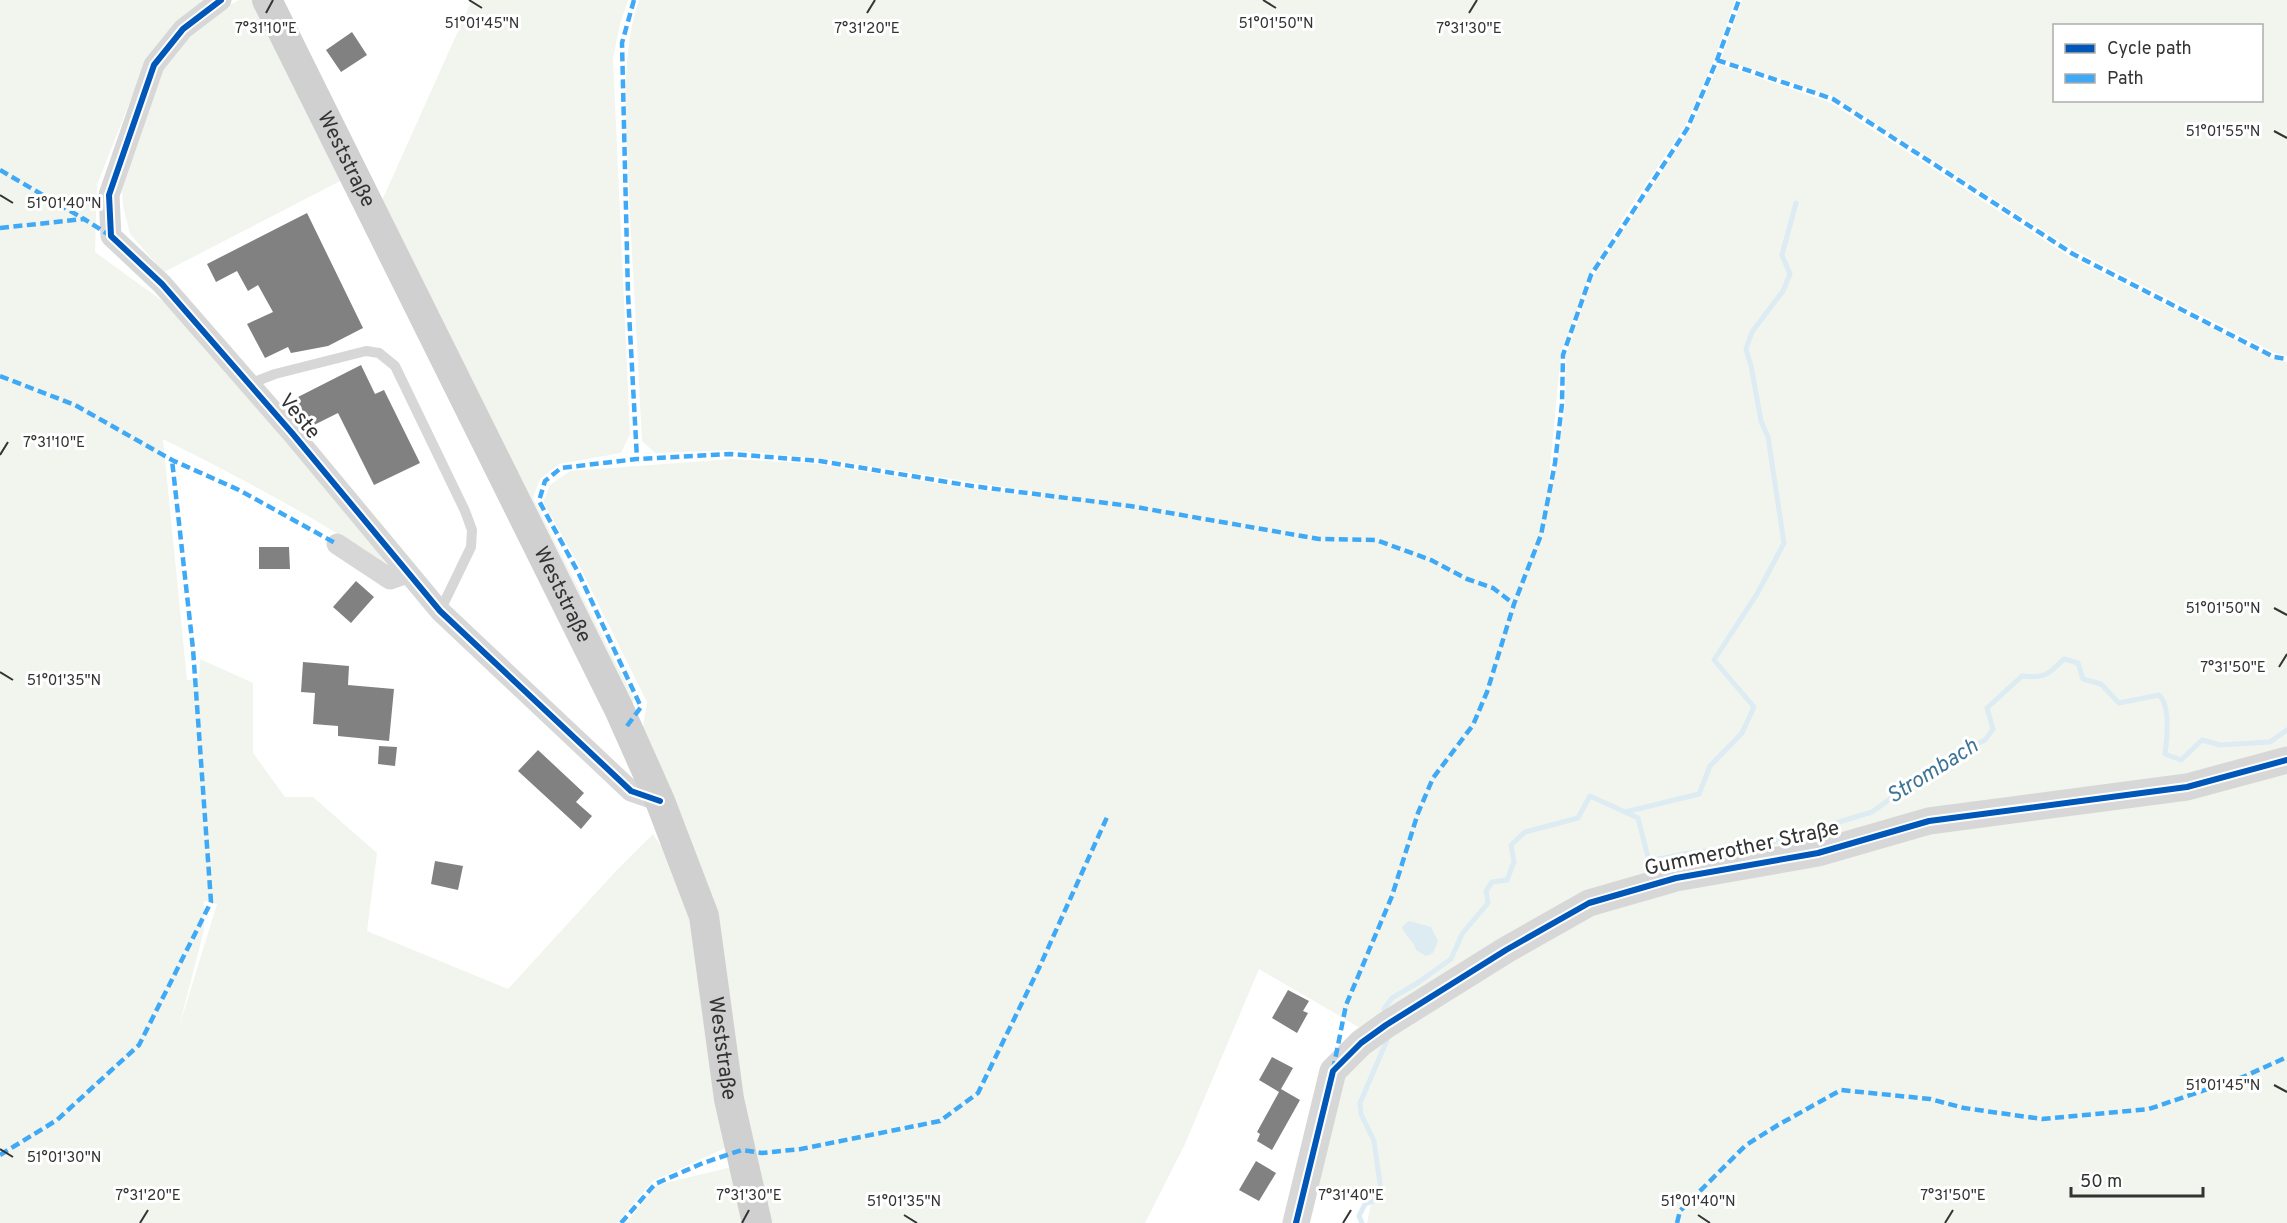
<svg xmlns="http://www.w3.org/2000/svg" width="2287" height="1223" viewBox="0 0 2287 1223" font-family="Overpass,sans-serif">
<rect width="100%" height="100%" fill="#fff"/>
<path fill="#f1f5ed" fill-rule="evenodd" d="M0,0H204L179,23L145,63L97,185L95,252L168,305L371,539L387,566C316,517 239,477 163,439L187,680L199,679L200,659L253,683V753L285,797H313L377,853L367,931L508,989L616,871L653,834L676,869L695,918L732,1145L653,1181L617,1223H0ZM204,901L217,904L179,1027L204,930Z
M239,0H254L346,178L164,272L130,234L123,206L121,172L160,70L187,34L218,12Z
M472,0H628L620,24L613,59L630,434L621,453L559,464L540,479L533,498L634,699L630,710L380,205Z
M639,0H1735L1715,58L1685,126L1623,218L1590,274L1561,353L1548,487L1551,488L1557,464L1565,405L1566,355L1593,277L1689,131L1719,64L1831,103L2070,257L2273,359L2287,362V1223H1367L1372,1198L1314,1188L1345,1075L1362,1029L1259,969L1185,1144L1145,1223H765L756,1174L642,733L647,702L580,567L543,502L550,485L570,471L732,459L818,464L973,489L1042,497L1043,493L823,459L730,450L655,453L642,441C638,359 633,277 629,195C627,134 619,57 639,0Z
M1742,0H2287V356L2275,353L2074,250L1833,96L1721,59ZM2054,26H2262V100H2054Z
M736,1166L749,1223H626L657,1185Z"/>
<path fill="#ddebf3" d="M1409,921L1431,927L1438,941L1433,953L1426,956L1416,950C1414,940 1405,937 1402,927Z"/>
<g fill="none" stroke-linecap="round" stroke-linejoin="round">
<path stroke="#ddebf3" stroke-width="5" d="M1625,812L1699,794L1710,766L1742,733L1754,707L1714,660L1757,594L1784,543L1768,437L1761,421L1751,366L1746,349L1752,332L1783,291L1790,274L1782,255L1796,203
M1384,1009L1392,998L1419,982L1451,959L1462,934L1488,903L1486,891L1492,882L1507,880L1514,862L1511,845L1525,832L1578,818L1590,796L1638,818L1649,861L1689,853L1770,843L1872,812L1901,791L1937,775L1960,752L1985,740L1993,729L1987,708L2022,676C2045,679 2049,674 2064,659L2078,663L2083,679L2101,684L2119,703L2159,695C2171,706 2167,739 2165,754L2181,760L2202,740L2220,745L2270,742L2287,730
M1362,1223L1359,1216L1365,1204L1382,1198L1374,1141L1361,1114L1360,1103L1387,1040"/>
</g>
<path fill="#818181" d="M352,32L367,55L341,72L326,50Z
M307,213L363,328L328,346L291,353L288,347L265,358L247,324L273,312L258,285L248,291L237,271L216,282L207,264Z
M361,365L375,394L384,390L420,463L374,485L338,413L310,427L296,398Z
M259,547H289L290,569H259Z
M356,581L374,597L351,623L333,607Z
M303,662L349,666L348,685L394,689L389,741L338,736V726L313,724L315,693L301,692Z
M379,746L397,747L395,766L378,764Z
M538,750L584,793L576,802L592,816L581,829L518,771Z
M435,861L463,866L458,890L431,884Z
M1288,990L1309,1001L1303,1011L1308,1013L1297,1033L1272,1018Z
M1272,1057L1293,1068L1281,1089L1300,1100L1272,1150L1257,1141L1260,1134L1257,1132L1279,1092L1259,1080Z
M1256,1161L1276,1173L1259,1201L1239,1190Z"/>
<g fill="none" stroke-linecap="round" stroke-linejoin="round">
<path stroke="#d7d7d7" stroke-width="10" d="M249,384L275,374L366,351L379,353L395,366L465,511L472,530L471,547L440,611"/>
<path stroke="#d7d7d7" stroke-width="21" d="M221,0L183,29L154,65L109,195L111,236L162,284L292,433L440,611L631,791L660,801
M337,544L390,579L407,573"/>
<path stroke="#d7d7d7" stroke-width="27" d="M1296,1223L1333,1071L1361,1043L1386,1025L1506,950L1589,903L1676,878L1818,853L1929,821L2187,787L2287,760"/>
<path stroke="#d0d0d0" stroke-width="30" id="s1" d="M267,0L619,709L660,801L704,916L729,1099L757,1223"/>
<path stroke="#3fa9f5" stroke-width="4.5" stroke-dasharray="9 4.5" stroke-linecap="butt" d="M634,0L622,43L628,294L637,459
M1717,60L1833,99L2073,254L2274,357L2287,359
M0,170L84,219
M0,228L84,219L111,236
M0,376L75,405L172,460L239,490L337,544
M627,726L641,707L578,572L539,501L545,481L561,468L637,459L731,454L820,461L972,486L1130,506L1319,539L1376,540L1431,560L1467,579L1493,588L1514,604
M1333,1070L1346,1005L1392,896L1418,813L1433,778L1473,725L1487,692L1514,604L1541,535L1555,463L1562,404L1563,355L1591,275L1687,129L1717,60L1739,0
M0,1155L57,1120L139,1045L211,902L193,649L172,460
M621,1223L655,1184L703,1163L742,1150L762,1153L801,1149L940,1121L978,1093L1039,968L1108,815
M1677,1223L1680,1211L1746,1145L1778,1125L1841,1090L1930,1099L1964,1108L2042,1119L2149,1109L2243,1077L2287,1057"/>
<g stroke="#fff" stroke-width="10">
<path id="cycleway" d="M221,0L183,29L154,65L109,195L111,236L162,284L292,433L440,611L631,791L660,801
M1296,1223L1333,1071L1361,1043L1386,1025L1506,950L1589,903L1676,878L1818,853L1929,821L2187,787L2287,760"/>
</g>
<use href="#cycleway" stroke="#0057b8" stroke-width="6"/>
</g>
<path fill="none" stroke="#333" stroke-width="2" d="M469,0L482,8M1263,0L1276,8M266,13L273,0M867,13L875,0M1469,13L1477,0M2274,131L2287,138M0,195L13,203M0,455L8,442M2274,608L2287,615M2279,667L2287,654M0,672L13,680M2274,1085L2287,1092M0,1149L13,1157M904,1215L917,1223M1698,1215L1710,1223M140,1223L148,1210M742,1223L749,1210M1343,1223L1351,1210M1945,1223L1953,1210"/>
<g text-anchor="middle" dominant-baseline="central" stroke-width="6" stroke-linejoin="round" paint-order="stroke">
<g font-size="21" fill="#333" stroke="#fff">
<text stroke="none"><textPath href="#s1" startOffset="178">Weststraße</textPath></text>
<text transform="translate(299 417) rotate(50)">Veste</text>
<text stroke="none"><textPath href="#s1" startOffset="664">Weststraße</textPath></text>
<text transform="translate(1742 849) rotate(-12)">Gummerother Straße</text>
<text stroke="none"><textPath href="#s1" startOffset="1149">Weststraße</textPath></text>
</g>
<g font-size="22" font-style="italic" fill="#3f7597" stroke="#fff">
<text transform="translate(1933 772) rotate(-32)">Strombach</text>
</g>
</g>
<g font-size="15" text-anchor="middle" fill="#333" stroke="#fff" stroke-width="6" stroke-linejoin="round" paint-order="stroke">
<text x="482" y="28">51°01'45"N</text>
<text x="1276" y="28">51°01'50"N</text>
<text x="266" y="33">7°31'10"E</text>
<text x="867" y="33">7°31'20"E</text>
<text x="1469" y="33">7°31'30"E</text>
<text x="2223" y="136">51°01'55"N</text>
<text x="64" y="208">51°01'40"N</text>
<text x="54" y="447">7°31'10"E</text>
<text x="2223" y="613">51°01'50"N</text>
<text x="2233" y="672">7°31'50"E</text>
<text x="64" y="685">51°01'35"N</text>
<text x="2223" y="1090">51°01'45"N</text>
<text x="64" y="1162">51°01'30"N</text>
<text x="148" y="1200">7°31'20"E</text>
<text x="749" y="1200">7°31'30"E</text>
<text x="1351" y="1200">7°31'40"E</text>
<text x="1953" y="1200">7°31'50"E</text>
<text x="904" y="1206">51°01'35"N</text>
<text x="1698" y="1206">51°01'40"N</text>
</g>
<rect x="2053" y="24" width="210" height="78" fill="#ffffff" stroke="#adadad" stroke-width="1.5"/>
<rect x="2065" y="44" width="30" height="9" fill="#0057b8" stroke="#adadad" stroke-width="1.5"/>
<text x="2107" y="54" font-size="18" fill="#333333">Cycle path</text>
<rect x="2065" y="74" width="30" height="9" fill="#3fa9f5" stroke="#adadad" stroke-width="1.5"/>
<text x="2107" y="84" font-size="18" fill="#333333">Path</text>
<path d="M2071 1187v9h132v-9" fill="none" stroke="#333333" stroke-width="3"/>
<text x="2080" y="1187" font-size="18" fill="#333333" stroke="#ffffff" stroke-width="4.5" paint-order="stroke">50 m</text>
</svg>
